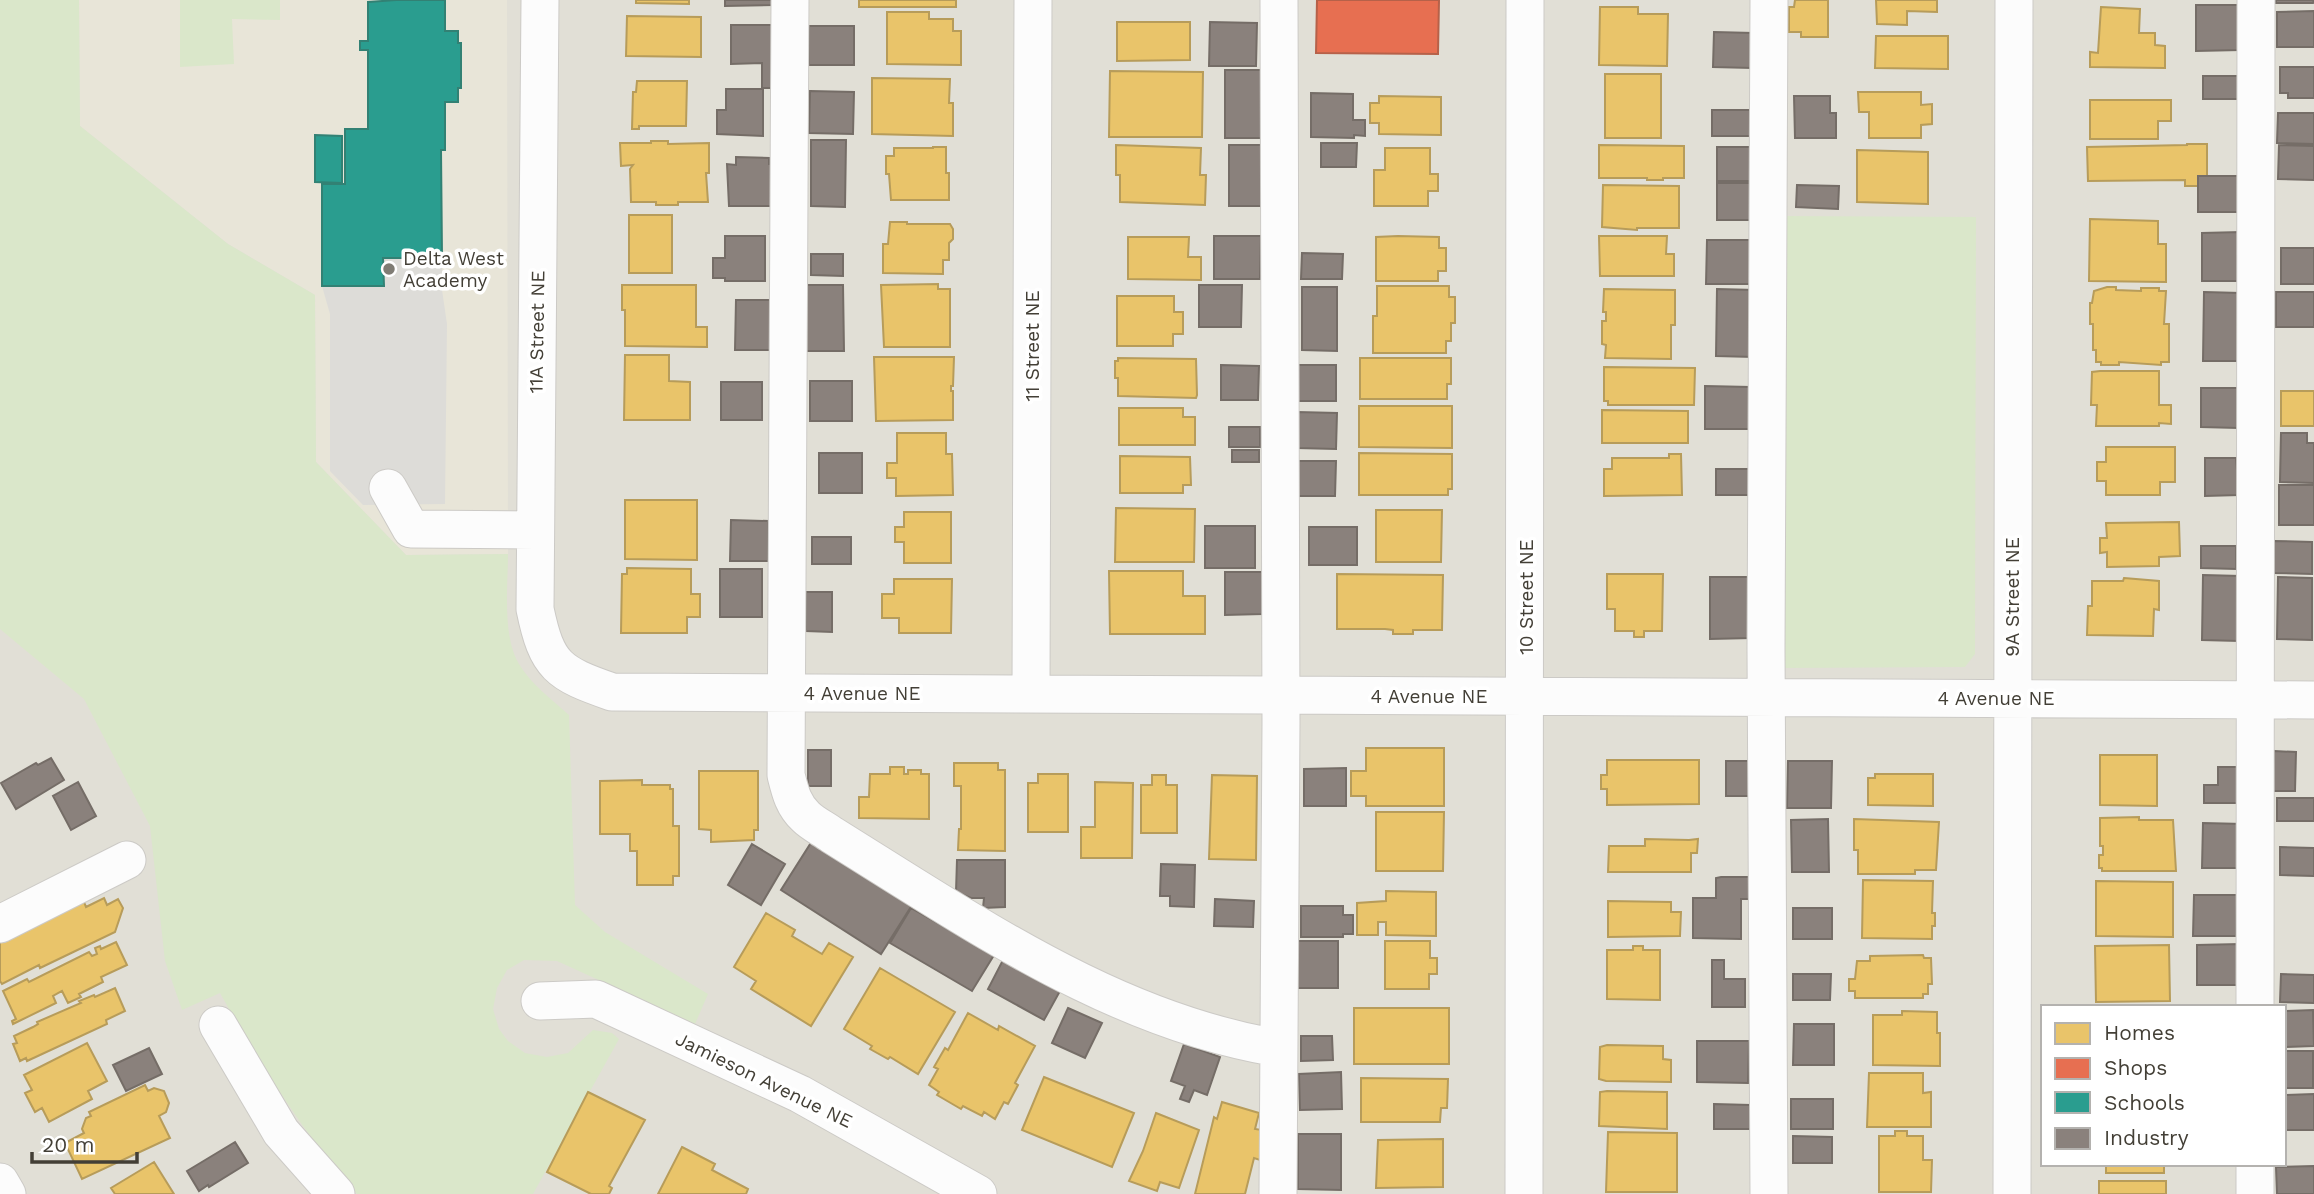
<svg xmlns="http://www.w3.org/2000/svg" width="2314" height="1194" viewBox="0 0 2314 1194" font-family="'Work Sans',sans-serif">
<rect width="100%" height="100%" fill="#eeede8"/>
<path fill="#e1dfd6" fill-rule="evenodd" d="M0,0H2314V1194H0ZM2043,1007H2284V1164H2043Z"/>
<path fill="#e8e5d8" d="M79,0H507L508,554L406,555L316,462L315,295L228,244L80,126Z"/>
<path fill="#dae7ca" d="M0,0H79L80,126L228,244L315,295L316,462L406,555L508,554C508,586 502,636 519,664C531,684 551,699 569,715L575,905L605,932L708,994L695,1024L557,961L524,960L507,970L497,988L493,1009L499,1029L508,1041L525,1053L547,1057L568,1053L593,1030L612,1033L619,1039L533,1194H357C303,1133 260,1064 220,993L182,1010L165,961L150,826L84,699L0,629Z
M180,0H280V20L232,19L234,64L180,67Z
M1778,216L1976,217L1975,654L1965,667L1781,668Z"/>
<path fill="#dddcd8" d="M383,258H442V290L447,324L445,504L363,505L330,471V314L322,286L384,285Z"/>
<path fill="#e9c46a" stroke="#b79c5a" stroke-width="2" d="M636,0H689V4L636,3Z
M859,0H956V7H859Z
M1795,0H1828V37H1801V32H1789V7H1794Z
M1876,0H1937V12L1907,11V25L1877,24Z
M1600,7H1638V14H1668L1667,66L1599,65Z
M2101,7L2140,9L2139,33H2155V45L2165,46V68L2090,67V52L2098,53Z
M887,12H929V19H953V31H961V65L887,64Z
M627,16L701,17V57L626,56Z
M1117,22H1190V60L1117,61Z
M1876,36H1948V69L1875,68Z
M1110,71L1203,72L1202,137H1109Z
M1605,74H1661V138H1605Z
M872,78L950,79L949,103H953V136L872,134Z
M637,81H687L686,126H639V129H632L633,92H636Z
M1858,92H1921V105L1932,104V124L1921,125V138H1869V112H1859Z
M1379,96L1441,97V135L1379,134V123H1370V103H1379Z
M2090,100H2171V121H2158V139H2090Z
M651,141H668V144L709,143V173H706L708,202H678V205H656V202H631L630,169L633,165L621,166L620,143H651Z
M2187,144H2207V176H2198V186H2185V180L2088,181L2087,147L2187,145Z
M1116,145L1201,148L1200,175H1206L1205,205L1120,202V175H1116Z
M1599,145L1684,146V178H1663V180H1647V178H1599Z
M933,147H946V173H949V200H891L889,174H886V156H894V148H933Z
M1385,148H1430V174H1438V191H1428V206H1374V170H1385Z
M1857,150L1928,152V204L1857,202Z
M1603,185L1679,186V228H1637V230L1602,227Z
M629,215H672V273H629Z
M2090,219L2158,221V244H2166V282L2089,281Z
M890,222H907V224H950L953,229V239L949,243V260H943V274L883,273V244H888Z
M1398,236L1439,237V248H1446V271H1438V281H1376V237Z
M1599,236H1667L1666,254H1674V276H1600Z
M1128,237H1189L1188,257H1201V280L1128,279Z
M938,284V289H950V347H884L881,285Z
M622,285H696V327H707V347L625,346V310H622Z
M1377,286H1449V297H1455V323H1451V341H1446V353H1373V316H1377Z
M2107,287H2116V290L2141,291V288H2159V291H2166L2164,324H2169V362H2161V365L2119,362V365H2101V362H2096V350H2093V324H2090V303H2092L2094,291Z
M1604,289L1675,290V325H1671V359L1605,358L1606,345L1602,344V321H1606V312H1603Z
M1117,296H1174V312H1183V334H1173V346H1117Z
M625,355H669V381L690,382V420H624Z
M874,357H954L953,386H951V391H953V420L876,421Z
M1118,358L1196,359L1197,395L1196,398L1118,396V378H1115V361H1118Z
M1360,358H1451V384H1447V399H1360Z
M1604,367L1695,368L1694,405H1608V401H1604Z
M2100,371H2159V405H2171V424L2159,423V426H2096L2097,405H2091L2092,372Z
M2281,391H2314V426H2281Z
M1359,406H1452V448L1359,447Z
M1119,408H1183V417H1195V445H1119Z
M1602,410L1688,411V443H1602Z
M897,433H946V454H952L953,495L896,496V478H887V463H897Z
M2106,447H2175V482H2160V495H2106V481H2097V462H2106Z
M1359,453L1452,454V489H1448V495H1359Z
M1669,454H1681L1682,495L1604,496V469H1612V458H1669Z
M1120,456L1190,457L1191,485H1183V493H1120Z
M625,500H697V560L625,559Z
M1116,508L1195,509L1194,562H1115Z
M1376,510H1442L1441,562H1376Z
M904,512H951V563H904V542H895V527H904Z
M2179,522L2180,556L2159,557V566L2107,567V552L2100,553V538H2107L2106,523Z
M627,568L691,569V594H700V617H687V633H621L622,574H627Z
M1109,571H1183V596H1205V634H1110Z
M1337,574L1443,575L1442,630H1413V634H1393V630L1385,629H1337Z
M1607,574H1663L1662,631H1644V637H1634V631H1615V609H1607Z
M2124,578L2159,581V610L2154,609L2153,636L2087,635L2088,606H2092V581H2123Z
M894,579H952L951,633H899V618H882V594H894Z
M1366,748H1444V806H1366V796H1351V771H1366Z
M2100,755H2157V806L2100,805Z
M1607,760H1699V804L1607,805V789H1601V775H1607Z
M954,763H998V770H1005V851L958,850L959,829H961V786H954Z
M890,767H904V774H908V770H921V774H929V819L859,818V797H869L870,774H890Z
M699,771H758V830H754V840L711,842V830L699,829Z
M1038,774H1068V832H1028V783H1038Z
M1875,774H1933V806L1868,805V778H1875Z
M1152,775H1166V785H1177V833H1141V785H1152Z
M1212,775L1257,776L1256,860L1209,859Z
M642,780V785H670V789H673V826H679V876H673V885H637V851H630V834H600V781Z
M1095,782L1133,783L1132,858H1081V827H1095Z
M1376,812H1444L1443,871H1376Z
M2139,817V820H2173L2176,871H2102V868H2099V855H2103V846H2100V818Z
M1854,819L1939,822L1936,870H1915V874H1858V850H1854Z
M1645,839L1689,840L1698,839L1697,853H1691V872H1608L1609,846H1645Z
M1863,880L1933,881L1932,913H1935V926H1932V939L1862,938Z
M2096,881L2173,882V937L2096,936Z
M1386,891L1436,892V936L1386,935V922H1378V935H1357V903L1386,901Z
M104,898L107,905L118,899L123,908L115,932L40,968L39,965L2,984L0,981V939L84,902L86,907Z
M1608,901L1671,902V912H1681L1680,936L1608,937Z
M766,913L795,930L792,936L822,954L829,943L853,957L811,1026L751,989L756,981L734,967Z
M1385,941H1430V958H1437V974H1429V989H1385Z
M116,942L127,965L101,977L103,982L79,994L81,997L68,1003L62,991L53,996L56,1003L13,1024L12,1021L16,1019L3,991L27,979L29,982L89,952L92,956L97,954L95,948L100,946L101,949Z
M2169,945L2170,1001L2096,1002L2095,946Z
M1633,946H1643V950H1660V1000L1607,999V950H1633Z
M1923,955L1924,958H1931L1932,984H1928V994H1923V998H1855V991H1849V979H1855L1857,961H1870V956Z
M880,968L955,1012L918,1074L890,1057L888,1059L870,1049L872,1046L844,1029Z
M115,988L125,1011L106,1020L107,1024L27,1061L26,1058L20,1061L13,1044L17,1043L14,1036L33,1027L38,1024L37,1022L81,1003L79,1001L94,995L95,997Z
M1354,1008H1449V1064H1354Z
M1902,1011L1937,1012V1033H1940V1066L1873,1065V1015H1902Z
M968,1013L998,1030L999,1026L1035,1046L1015,1083L1018,1085L1008,1104L1004,1102L995,1119L984,1112L982,1116L963,1106L961,1109L937,1095L939,1092L929,1085L938,1069L934,1067L945,1048L948,1050Z
M87,1043L107,1081L88,1091L92,1099L49,1122L42,1108L35,1112L25,1093L32,1090L24,1075Z
M1607,1045L1663,1046V1059L1671,1060V1082L1606,1081L1599,1079L1600,1047Z
M1869,1073H1923V1093L1931,1092V1127H1867Z
M1044,1077L1134,1113L1112,1167L1022,1130Z
M1361,1078L1448,1079L1447,1108H1441L1440,1122H1361Z
M145,1085L148,1091L154,1088L164,1091L169,1103L166,1112L159,1116L170,1138L82,1179L65,1143L84,1133L82,1129L86,1118L91,1116L89,1112Z
M1607,1091L1667,1092V1129L1599,1126L1600,1092Z
M588,1092L645,1120L609,1186L612,1188L609,1194H591L547,1172Z
M1222,1102L1259,1113L1255,1129L1262,1130L1260,1160L1254,1158L1245,1194H1195L1214,1117L1217,1119Z
M1156,1113L1199,1130L1179,1188L1160,1182L1157,1191L1129,1181L1143,1151Z
M1895,1131H1907V1136H1923V1160H1932L1931,1192H1879V1136H1895Z
M1608,1132L1677,1133V1192H1606Z
M1443,1139V1187L1376,1188L1378,1140Z
M682,1147L715,1164L712,1170L748,1189L746,1194H658Z
M154,1162L174,1194H115L111,1188Z
M2106,1164H2164V1173H2106Z
M2099,1181H2166V1194H2099Z"/>
<path fill="#e76f51" stroke="#b66149" stroke-width="2" d="M1317,0H1439L1438,54L1316,53Z"/>
<path fill="#2a9d8f" stroke="#328174" stroke-width="2" d="M396,0H445V31H458V43H461V88H458V102H445V150H441L442,258H383L384,286H322V184H345V129H368V50H360V41H368V2Z
M315,135L342,136V183L315,182Z"/>
<path fill="#8a817c" stroke="#756d67" stroke-width="2" d="M725,0H773V5L725,6Z
M2276,0H2314L2313,3H2276Z
M2196,5H2240V50L2196,51Z
M2314,11V47H2277V12Z
M1210,22L1257,23L1256,66H1209Z
M731,25H772L773,88H762V63L731,64Z
M809,26H854V65H809Z
M1714,32L1753,33L1752,68L1713,67Z
M2280,67H2314V98H2288V93H2280Z
M1225,70H1264V138H1225Z
M2203,76H2238V99H2203Z
M726,89H763V136L717,134V110H726Z
M810,91L854,92L853,134L809,133Z
M1311,93L1353,94V120H1365V136L1354,135V138L1311,137Z
M1794,96H1830V113H1836V138H1795Z
M1712,110H1750V136H1712Z
M2278,113H2314V144L2277,143Z
M811,140H846L845,207L811,206Z
M1321,143H1357L1356,167H1321Z
M1229,145H1262L1261,206H1229Z
M2279,145L2314,146V180L2278,179Z
M1717,147H1755V181H1717Z
M736,157L769,158V164H772L771,206H729L727,164L736,165Z
M2198,176H2240V212H2198Z
M1717,183H1754V220H1717Z
M1797,185L1839,186L1838,209L1796,207Z
M2241,232V281H2202V233Z
M725,236H765V281H725V278H713V258H725Z
M1214,236H1261L1260,279H1214Z
M1707,240H1754L1752,284H1706Z
M2281,248H2314V284H2281Z
M1302,253L1343,254L1342,279H1301Z
M811,254H843V276L811,275Z
M805,285H843L844,351H806Z
M1199,285H1242L1241,327H1199Z
M1302,287H1337V351L1302,350Z
M1717,289L1755,290L1754,357L1716,356Z
M2204,292L2240,293L2239,361H2203Z
M2276,292H2314V327H2276Z
M736,300H773V350H735Z
M1221,365L1259,366L1258,400H1221Z
M1297,365H1336V401H1297Z
M810,381H852V421H810Z
M721,382H762V420H721Z
M1705,386L1750,387V429H1705Z
M2201,388H2238V428L2201,427Z
M1297,412L1337,413L1336,449L1297,448Z
M1229,427H1260V447H1229Z
M2281,433H2307V443H2314V483L2280,482Z
M1232,450H1259V462H1232Z
M819,453H862V493H819Z
M2205,458H2236L2239,495L2205,496Z
M1297,461H1336L1335,496H1297Z
M1716,469H1750L1751,495H1716Z
M2279,485H2314V525H2279Z
M731,520L768,521V561H730Z
M1205,526H1255V568H1205Z
M1309,527H1357V565H1309Z
M812,537H851V564H812Z
M2274,541L2312,542V574L2274,573Z
M2201,546H2236V569L2201,568Z
M720,569H762V617H720Z
M1225,572H1262V614L1225,615Z
M2203,575L2240,576L2239,641L2202,640Z
M1710,577H1752V638L1710,639Z
M2278,577L2312,578V640L2277,639Z
M806,592H832V632L806,631Z
M808,750H831V786H808Z
M2274,751L2296,752L2295,791H2273Z
M51,758L64,780L16,809L1,783L36,763L38,765Z
M1726,761H1749V796H1726Z
M1788,761H1832L1831,808H1787Z
M2218,767H2243V803H2204V785H2218Z
M1346,768V806H1304V769Z
M78,782L96,816L71,830L53,796Z
M2277,798H2314V821H2277Z
M1828,819L1829,872H1792L1791,820Z
M2203,823L2243,824V868H2202Z
M814,838L914,902L881,954L781,890Z
M752,844L785,864L761,905L728,885Z
M2280,847L2314,848V876L2280,875Z
M957,860H1005V907L983,908L984,898H971L956,892Z
M1161,864L1195,865L1194,907L1170,906V896H1160Z
M1721,877H1750V899H1741V939L1693,938V898H1716V878Z
M2194,895H2237L2236,936H2193Z
M1215,899L1254,901L1253,927L1214,926Z
M1301,906H1343V915H1353V934H1343V937H1301Z
M911,908L994,955L972,991L890,943Z
M1793,908H1832V939H1793Z
M1298,941H1338V988H1298Z
M2240,944V985H2197V945Z
M1003,960L1060,991L1044,1020L988,989Z
M1712,960H1724V979H1745V1007H1712Z
M1793,974H1831L1830,1000H1793Z
M2281,974L2314,975V1003L2280,1002Z
M1068,1008L1102,1023L1085,1058L1052,1043Z
M2313,1010L2314,1046L2284,1047V1011Z
M1794,1024H1834V1065H1793Z
M1301,1036H1332L1333,1060L1301,1061Z
M1697,1041H1749L1748,1083L1697,1082Z
M1184,1044L1220,1057L1207,1095L1194,1090L1189,1102L1180,1099L1185,1086L1171,1081Z
M149,1048L162,1074L126,1091L113,1065Z
M2284,1051H2313V1088H2284Z
M1341,1072L1342,1109L1300,1110L1299,1074Z
M2314,1094V1130H2284V1095Z
M1791,1099H1833V1129H1791Z
M1714,1104L1750,1105V1129H1714Z
M1298,1134H1341V1190L1298,1189Z
M1793,1136L1832,1137V1163H1793Z
M235,1142L248,1163L209,1187L208,1185L199,1191L187,1171Z
M2314,1166V1194H2277L2276,1167Z"/>
<g fill="none" stroke-linecap="round" stroke-linejoin="round">
<g stroke="#cccac6" stroke-width="39">
<path id="minor" d="M540,0L535,609C547,667 558,673 612,692L2314,700
M790,0L786,775C790,791 793,805 806,817C813,824 824,829 832,835C854,849 877,863 899,877C1017,951 1139,1025 1278,1048
M1769,0L1766,649L1769,1194
M388,488L411,529L535,530
M1031,693L1033,0
M0,924L127,860
M540,1001L596,999L800,1094L978,1194
M2255,1007L2256,0
M218,1025L281,1132L336,1194
M0,1182L7,1194
M1278,1194L1281,723L1279,0
M1524,1194L1525,0
M2012,1194L2014,0
M2255,1194V1164"/>
</g>
<use href="#minor" stroke="#fcfcfc" stroke-width="37"/>
</g>
<circle fill="#7f7c74" stroke="#fff" stroke-width="2.5" cx="389" cy="269" r="7"/>
<g text-anchor="middle" dominant-baseline="central" stroke-width="7" stroke-linejoin="round" paint-order="stroke">
<g font-size="19" fill="#433f36" stroke="#fff" text-anchor="start">
<text x="403" y="258">Delta West<tspan x="403" dy="22">Academy</tspan></text>
</g>
<g font-size="19" fill="#433f36" stroke="#fff">
<text transform="translate(537 332) rotate(-89)">11A Street NE</text>
<text transform="translate(1032 346) rotate(-90)">11 Street NE</text>
<text transform="translate(1526 597) rotate(-90)">10 Street NE</text>
<text transform="translate(2012 597) rotate(-90)">9A Street NE</text>
<text x="862" y="693">4 Avenue NE</text>
<text x="1429" y="696">4 Avenue NE</text>
<text x="1996" y="698">4 Avenue NE</text>
<text transform="translate(764 1080) rotate(26)">Jamieson Avenue NE</text>
</g>
</g>
<rect x="2041" y="1005" width="245" height="161" fill="#ffffff" stroke="#b4b2af" stroke-width="2"/>
<rect x="2055" y="1023" width="35" height="21" fill="#e9c46a" stroke="#b4b2af" stroke-width="2"/>
<text x="2104" y="1040" font-size="21" fill="#433f36">Homes</text>
<rect x="2055" y="1058" width="35" height="21" fill="#e76f51" stroke="#b4b2af" stroke-width="2"/>
<text x="2104" y="1075" font-size="21" fill="#433f36">Shops</text>
<rect x="2055" y="1092" width="35" height="21" fill="#2a9d8f" stroke="#b4b2af" stroke-width="2"/>
<text x="2104" y="1110" font-size="21" fill="#433f36">Schools</text>
<rect x="2055" y="1128" width="35" height="21" fill="#8a817c" stroke="#b4b2af" stroke-width="2"/>
<text x="2104" y="1145" font-size="21" fill="#433f36">Industry</text>
<path d="M32 1152v10h105v-10" fill="none" stroke="#433f36" stroke-width="3.5"/>
<text x="42" y="1152" font-size="21" fill="#433f36" stroke="#ffffff" stroke-width="5" paint-order="stroke">20 m</text>
</svg>
